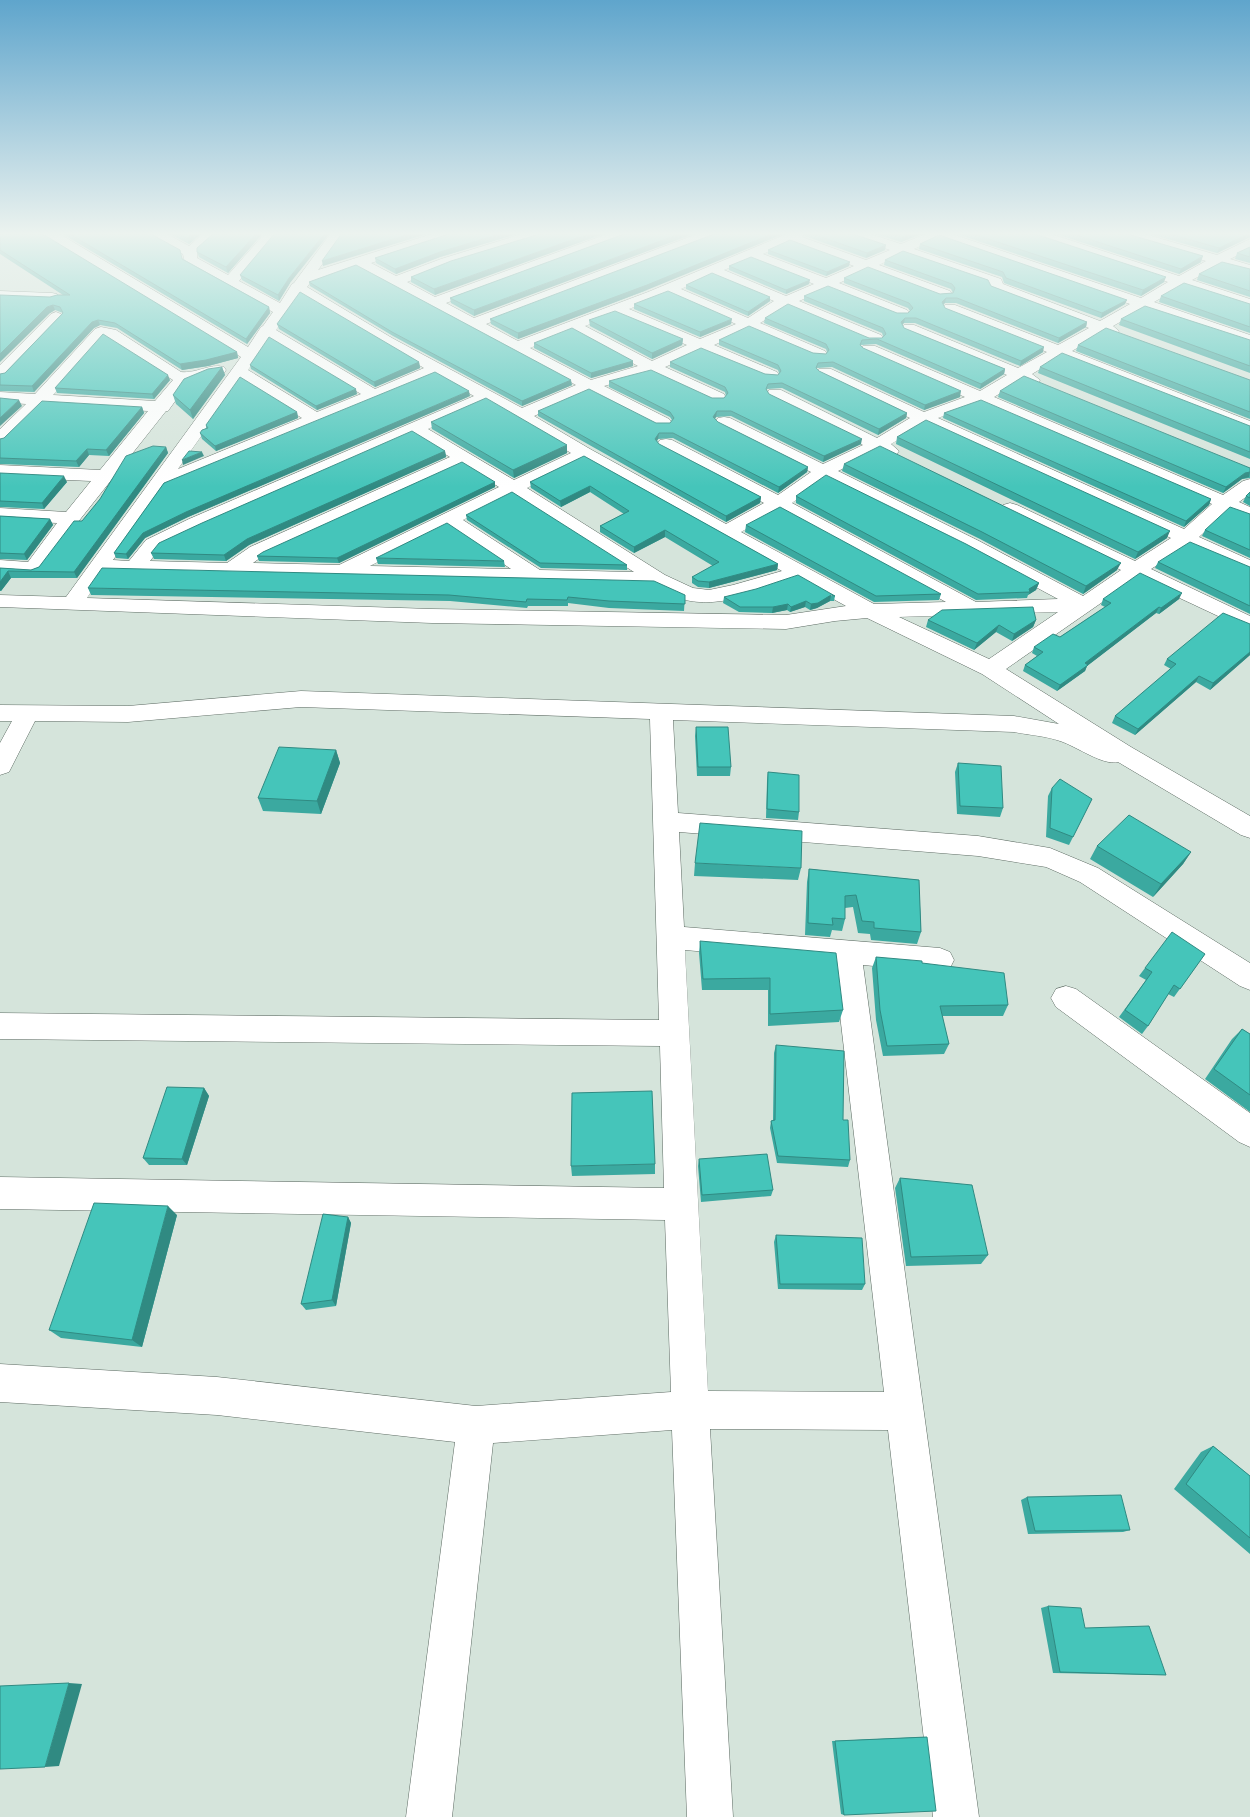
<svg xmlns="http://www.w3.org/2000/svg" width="1250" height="1817" viewBox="0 0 1250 1817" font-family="'DejaVu Sans',sans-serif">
<rect width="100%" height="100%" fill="#d5e4db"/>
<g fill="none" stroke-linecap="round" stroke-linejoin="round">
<g stroke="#5c6a62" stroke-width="1">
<path id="minor" d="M43,233H58L248,347L261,327L263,326L273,312L185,263L183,254L151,236L150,233H165L189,246L204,233H218L197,253V258L228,275L265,233H278L239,281L280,303L292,284L294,283L331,233H345L318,270L435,233H453L452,236L371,263L396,276L441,259L525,233H545L543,236L451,265L407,282L435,297L610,233H628L626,236L446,303L474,318L700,233H718L716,236L486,324L518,341L648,292L789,233H806L802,237L866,260L890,250L850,236L849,233H867L901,244L928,233H949L1141,298L1168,282L1031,236L1029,233H1048L1179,276L1206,261L1123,236L1122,233H1141L1217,255L1250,239V249L1230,259L1250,265V274L1220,265L1192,280L1250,299V309L1182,286L1154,302L1250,335V345L1143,309L1113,326L1119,331L1117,334L1111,336L1102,333L1072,351L1250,421V432L1060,357L1032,374L1040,380L1038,384L1032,385L1020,381L994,397L1223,495L1243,481L1250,479V494L1239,502L1250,507V520L1227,511L1199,537L1250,560V574L1187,546L1151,569L1250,616V631L1137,578L1006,669L1131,747L1250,816V838L1241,835L1118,762C1103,766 1076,746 1060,741C1046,736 1029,735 1014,732L673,720L678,813L978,836L1050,848L1098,868L1250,963V990L1240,986L1080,882L1046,867L978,856L679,832L684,927L940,948L950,952L954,960L950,968L940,972L863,965L979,1817H933L888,1430L710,1429L733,1817H687L672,1430L493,1443L452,1817H406L455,1442L217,1415L0,1402V1364L217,1377L476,1406L671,1392L665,1220L0,1209V1177L664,1188L660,1046L0,1039V1013L659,1020L650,719L301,707L128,722L35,721L9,772L0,775V743L12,721H0V705L128,706L301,691L1014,716L1059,724L982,674L867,618L835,621L786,629L432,623L0,607V595L66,597L241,357L44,236ZM938,238L1130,304L1100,321L1003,284L1001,279L914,249ZM790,242L854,266L826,278L763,254ZM902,254L988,284L990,289L1089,328L1058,345L955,305H945L942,308L945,311L1047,352L1018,368L914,325H904L901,328L904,331L1007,375L980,391L875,346H863L861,349L863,352L965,397L924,412L831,369H819L817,372L819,375L910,418L877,438L781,390H769L767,394L769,398L863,445L823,464L730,418L724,417L718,418L715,422L718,426L811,472L778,495L672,440L666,439L660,440L657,444L660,448L764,503L726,524L590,449L534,416L589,392L657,427L663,428L669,427L672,423L669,419L604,386L651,373L712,402H724L726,398L724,394L665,367L701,351L765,378H777L779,375L777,372L714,345L749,329L813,357H825L827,354L825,351L760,323L787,307L869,341H881L883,338L881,335L799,301L827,289L897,316H907L910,313L907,310L839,283L867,270L940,297H950L952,294L950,291L879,265ZM751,259L814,284L786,296L724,270ZM357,267L576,385L522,408L392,338L307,287L310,283ZM712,275L774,301L748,318L681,289ZM668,294L736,324L700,339L629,309ZM301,295L424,368L375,389L276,330ZM615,315L687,345L652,361L585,326ZM572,331L638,366L591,380L530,348ZM270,339L361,394L317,412L248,370ZM436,375L474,396L189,519L146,540L129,561L113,560L165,487ZM241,380L302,418L178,469ZM487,403L571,453L514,480L428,429ZM980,403L1212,504L1184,529L938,418ZM924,425L1171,538L1135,561L1017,505L1010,503L1003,505L1000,509L1003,513L1121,570L1083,596L979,541L838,471L877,452L890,456L896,455L899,451L891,444ZM413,435L450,457L250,547L227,563L150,561L160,548L203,527ZM584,460L782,571L733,585L709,590L693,588L665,575L527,488ZM463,465L499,487L339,565L253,563L264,555ZM825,479L965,549L1058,599L976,602L792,503ZM513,495L634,572L540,570L463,520ZM779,511L946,602L874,604L741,532ZM448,527L511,569L370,566ZM104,572L654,585C663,590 673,596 682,599C719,610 762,590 797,579L846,606L786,615L432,609L87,598ZM1058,612L989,659L899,617ZM685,950L834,963L884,1392L708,1391Z
M0,291L52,293L57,294L59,297L57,300L52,301L0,299Z
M56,312L61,314L64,317L61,320L6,377L0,379V365L51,314Z
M101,327L116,330L181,372C196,374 210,363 224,367L226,370L224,373L186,386L168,411H166L78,522L41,572L34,574L0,572V560L28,562L57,523L0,520V508L66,512L91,481L0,477V465L100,470L148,411L44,405L6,443L0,444V429L26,404L0,402V392L35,394L95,329ZM105,337L173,380L155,401L53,395Z
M1066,986L1076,989L1250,1113V1147L1239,1142L1056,1007L1051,998L1056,989Z"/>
</g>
<use href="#minor" fill="#fff" fill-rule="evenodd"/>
</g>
<path fill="#3ba9a0" d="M0,233L237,352L238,358L208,366L182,370L117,328L100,325L94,328L34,392L0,391V374L5,373L63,313L55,310L50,313V297L63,295L0,254Z
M61,233H149L183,259L269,307L270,313L247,344Z
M168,233H202L189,244Z
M214,233H263L228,273L199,257L197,252Z
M452,233H520L440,257L396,274L376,263L375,258Z
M543,233L435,295L411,282V277Z
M627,233L474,316L451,303L450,298Z
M806,233H850L885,250L866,258L805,236Z
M872,233H924L901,242Z
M954,233H1032L1164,282L1141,296Z
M1053,233H1124L1201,262L1179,274Z
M1146,233H1250V237L1217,253Z
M920,244L1125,304L1101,318L1004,283L1002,277L919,249Z
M1250,247V263L1235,259L1237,253Z
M768,250L849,266L826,276L768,254Z
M885,260L991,286L1087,322L1086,327L1058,343L956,303H945L943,304L945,308L1043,352L1020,366L915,323H904L902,324L904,328L1005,369L1004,374L980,389L876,344L861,345V346L863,348L960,397L924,410L832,367L817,368V369L819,371L907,413L906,418L878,435L782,388L767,389V391L769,394L861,444L823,462L731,416L716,417L715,419L718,422L808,467L807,472L778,493L673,438L658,439L657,441L659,444L761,497L760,503L726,522L538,416V411L656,423H670L672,420L670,417L609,387V381L712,398H724L726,396L725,392L670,367V362L765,374L778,375L779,373L778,370L719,345V340L813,353L826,354L827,352L826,349L764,323L765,318L869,338H882L883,336L882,333L804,301V296L897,313H908L910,311L908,308L844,283V278L940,294L953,293L951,289L884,265Z
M729,266L809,284L786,294L729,270Z
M1250,269V297L1197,280L1199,274Z
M240,275L290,283L279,301L242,280Z
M309,282L572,385L522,406L393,336L310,286Z
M686,285L770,297V301L748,316L686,289Z
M647,290L518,339L491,324L490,319Z
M1161,296L1250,304V333L1159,302Z
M634,304L731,324L700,337L634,309Z
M1121,319L1250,340V373L1119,325Z
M589,320L683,339L682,345L652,359L590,326Z
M277,324L419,362L420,368L375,387L279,329Z
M534,343L633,361V366L591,378L534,348Z
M1078,345L1250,380V419L1076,351Z
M250,365L357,394L317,410L251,369Z
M222,367L225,375L193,419L176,404L173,395Z
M1040,367L1250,426V459L1038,373Z
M170,380L154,399L57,393L55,388Z
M1000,391L1250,468V478L1242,479L1223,493L998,397Z
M470,396L188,517L145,538L128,559L116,558L114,553L164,483Z
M142,407L144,413L109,456L89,455L79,467L0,464V439Z
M297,412L298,418L216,451L202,439L200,433L206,428V425Z
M944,413L1211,499L1209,505L1184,527L943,418Z
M431,422L567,453L514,478L432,429Z
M897,437L1167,538L1135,559L896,444Z
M166,447L168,453L77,578H11L1,591H0V568L31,570L39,567L82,521Z
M445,451L446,457L249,545L226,561L154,559L151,553Z
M584,456L778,564L777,570L709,588L698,587L692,583V577L713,566L665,537L634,553L600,532V526L624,514L590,492L561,507L531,488L530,482Z
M844,464L1117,570L1083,594L980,539L842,471Z
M0,473L67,482L44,509L0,507Z
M495,482V487L339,563L259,561L257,556Z
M1250,492V506L1243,502L1246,496Z
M796,496L1039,583L1036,590L1028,595L1027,598L976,600L796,503Z
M1250,514V558L1202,536L1205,530Z
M466,515L627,565V570L541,568L467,520Z
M0,516L50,519L53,525L27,560L0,559Z
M746,525L941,594L939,600L874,602L745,532Z
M376,558L504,561L505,567L378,564Z
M1158,562L1250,567V614L1155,568Z
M88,588L685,595L684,611L609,608L568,603V606H528L527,608L450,601L91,595Z
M835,596L834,601H830L817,608L810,610L805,607L790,612L787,610L772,613L739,612L723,603L724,597Z
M1103,599H1179L1159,614L1156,613L1087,666L1085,671L1057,691L1023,671L1025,665L1037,656L1032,653L1034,647L1060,637L1105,607L1101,605Z
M928,620H1036L1033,627L1012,641L996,632L974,650L926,627Z
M1250,624V655L1210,690L1196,682L1135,735L1112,723L1115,716L1171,669L1164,665L1167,659Z
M696,727L731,767L730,776H697L695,736Z
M336,750L340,763L321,814L263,811L258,798Z
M958,763L1003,808L1000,817L957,814L955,772Z
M768,772L799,812L798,820L766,818L767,781Z
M1052,788L1092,799L1069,845L1046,837L1048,796Z
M1097,846L1191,852L1183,864L1153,897L1090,859Z
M695,863L801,868L798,880L694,876Z
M809,869L919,880L921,932L917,944L871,940L870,934L858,933L853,907L845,908V919L842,931L832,930L830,937L805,935L807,882Z
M700,941L843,1010L839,1022L768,1026V990H702L699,953Z
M1205,954L1174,997L1168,994L1148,1026L1142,1034L1119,1017L1146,980L1139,976L1145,968Z
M876,957L922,963L1008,1005L1003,1016H942L949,1044L944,1054L883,1056L876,1020L872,968Z
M1242,1029L1250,1034V1112L1205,1079L1232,1039Z
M776,1045L843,1120L850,1160L848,1167L777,1163L770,1128L771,1121L773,1120L774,1053Z
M204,1088L209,1096L187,1165H149L143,1158Z
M699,1159L773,1190L771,1196L701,1202L698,1166Z
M655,1164V1174L572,1176L571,1166Z
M900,1178L988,1255L981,1264L906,1266L895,1188Z
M177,1215L142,1347L61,1338L49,1330Z
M348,1217L351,1223L336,1306L306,1310L301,1304Z
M776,1235L865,1284L862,1290L778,1289L774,1242Z
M1213,1446L1250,1476V1554L1174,1489L1201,1452Z
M1027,1497L1130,1530L1123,1532L1028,1534L1021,1500Z
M1048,1606L1085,1628L1166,1675H1157L1053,1673L1041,1608Z
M922,1737H927L844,1815L841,1814L832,1741Z"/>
<path fill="#308a82" d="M194,233H202L189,244L187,238Z
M257,233H263L228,273L226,267Z
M325,233H330L290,283L279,301L278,295L289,278Z
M413,233H430L323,266L322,261Z
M503,233H520L440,257L396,274L395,269L440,252Z
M591,233H606L435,295L434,289Z
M682,233H696L474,316V310Z
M774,233H786L647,290L518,339V333Z
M912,233H924L901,242L902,237Z
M1250,233V237L1217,253L1219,248Z
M886,245L885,250L866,258L867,253Z
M1203,256L1201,262L1179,274L1181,269Z
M850,262L849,266L826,276L827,272Z
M1166,277L1164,282L1141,296L1143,290Z
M810,280L809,284L786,294V290Z
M770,297V301L748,316V312Z
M946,298L945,303L941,307L942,302Z
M1127,300L1125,304L1101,318L1102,313Z
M53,305L55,310L50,313L0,362V354L47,307Z
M269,307L270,313L247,344L246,339Z
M905,318L904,323L900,327L901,322Z
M732,319L731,324L700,337V332Z
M98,320L100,325L94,328L34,392L32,386L92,322Z
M1087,322L1086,327L1058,343L1059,338Z
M683,339L682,345L652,359V353Z
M1044,347L1043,352L1020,366L1021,361Z
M237,352L238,358L208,366L182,370L180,364Z
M633,361V366L591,378V373Z
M419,362L420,368L375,387L374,382Z
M222,367L225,375L193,419L190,410Z
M1005,369L1004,374L980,389L981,384Z
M168,375L170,380L154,399L152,394Z
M571,380L572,385L522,406V401Z
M356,389L357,394L317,410L316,406Z
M469,391L470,396L188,517L145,538L128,559L126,554L143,533L186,512Z
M961,391L960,397L924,410L925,405Z
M19,400L22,406L0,426V418Z
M142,407L144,413L109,456L106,450Z
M717,411L716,417L713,422V417Z
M297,412L298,418L216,451L215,446Z
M907,413L906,418L878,435L879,429Z
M659,433L658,439L655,444V439Z
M862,439L861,444L823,462L824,456Z
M567,445V453L514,478L513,470Z
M166,447L168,453L77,578L74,572Z
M87,449L89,455L79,467L76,461Z
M445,451L446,457L249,545L226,561L224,555L247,539Z
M202,452L204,456L183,465L182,460Z
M808,467L807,472L778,493L779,487Z
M1250,472L1249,477L1242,479L1223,493L1226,487L1245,473Z
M64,476L67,482L44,509L42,503Z
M495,482V487L339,563L337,558Z
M590,486V492L561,507L560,501Z
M761,497L760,503L726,522V516Z
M1211,499L1209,505L1184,527L1186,521Z
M50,519L53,525L27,560L24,554Z
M665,530V537L634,553V547Z
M1170,531L1167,538L1135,559L1138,552Z
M1121,563L1117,570L1083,594L1086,586Z
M778,564L777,570L709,588V582Z
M8,571L11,578L1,591L0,590V582Z
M1039,583L1036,590L1028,595L1030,592L1029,589Z
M1182,593L1179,599L1159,614L1161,608Z
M831,595L830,601L817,608L810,610L811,604Z
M806,601L805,607L790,612L791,607Z
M788,604L787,610L772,613L773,607Z
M1159,607L1156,613L1087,666L1085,671L1057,691L1060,685L1085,663Z
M1036,620L1033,627L1012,641L1014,634Z
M999,625L996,632L974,650L977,643Z
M1250,652V655L1210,690L1213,683Z
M1199,676L1196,682L1135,735L1138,729Z
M336,750L340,763L321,814L317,801Z
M1191,852L1183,864L1153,897L1161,884Z
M204,1088L209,1096L187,1165L182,1159Z
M168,1206L177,1215L142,1347L132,1340Z
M348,1217L351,1223L336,1306L332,1300Z
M69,1683L82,1684L59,1766L45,1767Z"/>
<path fill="#45c5ba" stroke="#308a82" d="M0,233H41L237,352L206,360L180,364L115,323L98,320L92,322L32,386L0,385V374L5,373L63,313L60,307L53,305L47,307L0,354V295L50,297L57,295H70L0,250Z
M68,233H149L180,250L182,259L269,307L246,339Z
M176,233H194L187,238Z
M214,233H257L226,267L197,252V248Z
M275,233H325L289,278L278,295L240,275Z
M342,233H413L322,261Z
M452,233H503L440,252L395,269L375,258Z
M543,233H591L434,289L411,277L451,261Z
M627,233H682L474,310L450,298Z
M717,233H774L647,285L518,333L490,319Z
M810,233H850L886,245L867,253Z
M889,233H912L902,237Z
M970,233H1032L1166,277L1143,290Z
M1070,233H1124L1203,256L1181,269Z
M1166,233H1250L1219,248Z
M939,235L1127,300L1102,313L1006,278L1003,272L920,244Z
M790,240L850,262L827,272L768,250Z
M1250,247V257L1237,253Z
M903,251L988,280L991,286L1087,322L1059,338L957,298H946L942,302L945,308L1044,347L1021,361L916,318H905L901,322L904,328L1005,369L981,384L877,339L862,340L860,345L863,348L961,391L925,405L833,362L818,363L816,368L819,371L907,413L879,429L782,383L768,384L766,389L769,394L862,439L824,456L731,411H717L713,417L718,422L808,467L779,487L673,433H659L655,439L659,444L761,497L726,516L538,411L589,389L656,423H670L674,418L670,412L609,381L651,370L712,398H724L728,393L725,387L670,362L701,348L765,374L778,375L781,371L778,365L719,340L749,326L813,353L826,354L829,350L826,344L765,318L788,304L869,338H882L886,334L883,328L804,296L828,286L897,313H908L913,308L909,303L844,278L868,267L940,294L953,293L955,288L952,284L885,260Z
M751,257L810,280L786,290L729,266Z
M1222,262L1250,269V291L1199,274Z
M356,265L571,380L522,401L392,332L309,282Z
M712,273L770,297L748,312L686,285Z
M1184,283L1250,304V327L1161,296Z
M668,291L732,319L700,332L634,304Z
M300,292L419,362L374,382L277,324Z
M1145,306L1250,340V366L1121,319Z
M615,311L683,339L652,353L589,320Z
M572,328L633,361L591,373L534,343Z
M1106,328L1250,380V412L1078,345Z
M103,334L168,375L152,394L55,388Z
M269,337L356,389L316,406L250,365Z
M1062,353L1250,426V452L1040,367Z
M222,367L190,410L173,395L184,379L208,369Z
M435,372L469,391L186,512L143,533L126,554L114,553L164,483Z
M1024,376L1250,468V472L1245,473L1226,487L1000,391Z
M240,377L297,412L215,446L200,433L202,430L208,428L206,425Z
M0,398L19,400L0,418Z
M486,398L567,445L513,470L431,422Z
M981,400L1211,499L1186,521L944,413Z
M42,401L142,407L106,450L87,449L76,461L0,458V439L4,438Z
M926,420L1170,531L1138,552L897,437Z
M412,431L445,451L247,539L224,555L151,553L159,543L202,523Z
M153,446L166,447L74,572L8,571L0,582V568L31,570L39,567L74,521H82L100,499L126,456Z
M880,446L1121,563L1086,586L982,532L844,464Z
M189,451L202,452L182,460Z
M584,456L778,564L709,582L698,581L692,577L719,562L665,530L634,547L600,526L629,511L590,486L560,501L530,482Z
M462,462L495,482L337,558L257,556L263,552Z
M0,473L64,476L42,503L0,501Z
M826,475L966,544L1039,583L1029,589L1030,592L978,594L796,496Z
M512,492L627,565L540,563L466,515Z
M1250,492V498L1246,496Z
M780,507L941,594L876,596L746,525Z
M1230,507L1250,514V550L1205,530Z
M0,516L50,519L24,554L0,553Z
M447,523L504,561L376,558Z
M1190,542L1250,567V606L1158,562Z
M102,568L654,581L685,595V604L609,601L568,597L567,600L527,599L526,602L449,595L88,588Z
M1140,573L1182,593L1161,608L1159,607L1085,663L1088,665L1060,685L1025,665L1043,652L1034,647L1053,634L1060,637L1111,603L1103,599Z
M798,575L835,596L831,595L818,603L811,604L806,601L791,607L788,604L773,607H740L724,597L756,589Z
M1033,607L1036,620L1014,634L999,625L977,643L928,620L942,610Z
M1223,613L1250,624V652L1213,683L1199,676L1138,729L1115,716L1176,664L1167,659Z
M696,727H728L731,767H698Z
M279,747L336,750L317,801L258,798Z
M958,763L1001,766L1003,808L960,806Z
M768,772L799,775V812L767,809Z
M1060,779L1092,799L1073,837L1050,828L1052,788Z
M1129,815L1191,852L1161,884L1097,846Z
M700,823L802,831L801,868L695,863Z
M809,869L919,880L921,932L874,928V922L862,921L856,895L845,896V919L832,918L833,925L808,923Z
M1172,932L1205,954L1180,989L1174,985L1148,1026L1125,1010L1152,972L1145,968Z
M700,941L836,953L843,1010L770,1014V978L703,979Z
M876,957L922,961V963L1004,973L1008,1005L940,1006L949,1044L887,1046L880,1010Z
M1242,1029L1250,1034V1095L1214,1069Z
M776,1045L844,1051L843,1120H848L850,1160L778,1156L771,1121L775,1120Z
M167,1087L204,1088L182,1159L143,1158Z
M652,1091L655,1164L571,1166L572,1093Z
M767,1154L773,1190L702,1195L699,1159Z
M900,1178L972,1185L988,1255L911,1257Z
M94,1203L168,1206L132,1340L49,1330Z
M323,1214L348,1217L332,1300L301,1304Z
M776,1235L862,1238L865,1284H780Z
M1213,1446L1250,1476V1538L1186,1484Z
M1121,1495L1130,1530L1035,1531L1027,1497Z
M1048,1606L1081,1608L1085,1628L1149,1626L1166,1675L1060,1672Z
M69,1683L45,1767L0,1769V1686Z
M927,1737L936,1811L844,1815L835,1741Z"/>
<linearGradient id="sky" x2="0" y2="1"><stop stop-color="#5fa5cc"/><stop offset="0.48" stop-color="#ecf3ef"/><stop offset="1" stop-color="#ecf3ef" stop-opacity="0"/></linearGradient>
<rect width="1250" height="487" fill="url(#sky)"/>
</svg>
